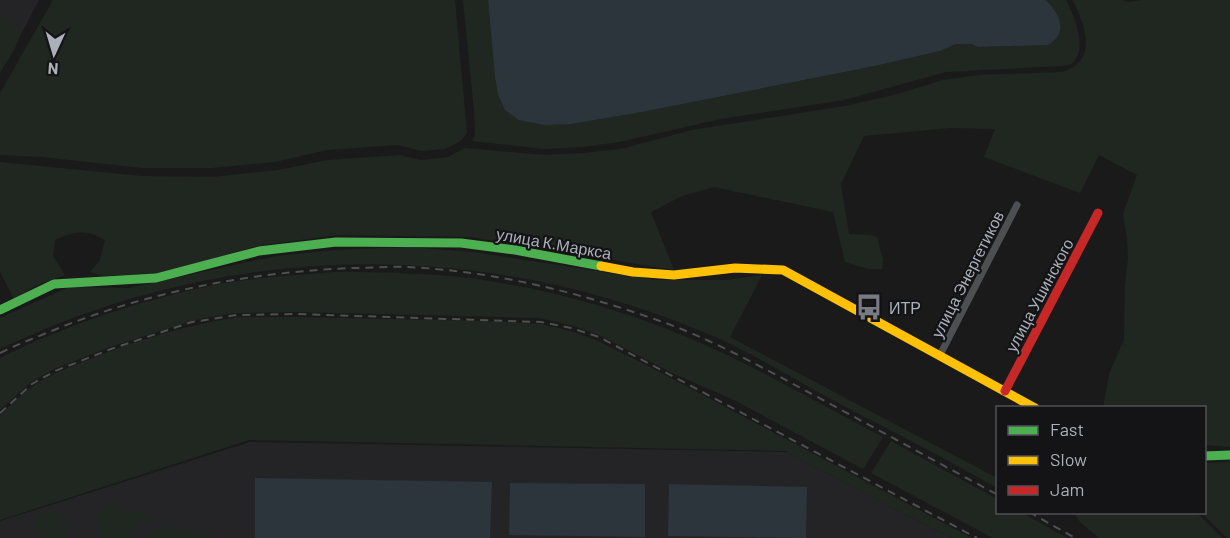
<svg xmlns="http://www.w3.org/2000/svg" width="1230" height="538" viewBox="0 0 1230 538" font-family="Barlow,sans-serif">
<rect width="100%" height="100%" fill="#1a1a1a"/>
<path fill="#242426" d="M0,0H39L0,74Z
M250,442L786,452L951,538H0V521Z"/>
<path fill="#202721" d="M53,0H455L467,133L461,141L445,149L421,151L398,145L327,150L275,162L212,168H142L42,157L0,155V93Z
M463,0H488L495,77L571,124L642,112L875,66L940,51L956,44H972L979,47L1048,45L1051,5L1046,0H1066C1074,14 1089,52 1071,64C1068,65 1064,66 1061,66L946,72L844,100L721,119L619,142L583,147L544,149L472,141L475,136L474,111Z
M1073,0H1122L1129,2L1142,0H1230V447L1205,445L1204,408L1103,407L1110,371L1124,340L1125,286L1128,258L1127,238L1123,214L1137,175L1099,155L1080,193L984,157L995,129L950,128L864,136L841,184L849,234L870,235L877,237L883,260L882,269H868L845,262L833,212L714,187L682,196L651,212L674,270L471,237L337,235L257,246L179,269L151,274L104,276L90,272L100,260L105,240C86,229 75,231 55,240L53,256L65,275L35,286L14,299L0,272V162L142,176L212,177L278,170L328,160L399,155L421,160L448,157L465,148L545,155L584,153L621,149L692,130L845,106L894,95L943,80L979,75L1062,72C1099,61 1085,26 1073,0Z
M0,13L15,26L21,34L14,50L0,72Z
M407,247L474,252L655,280H726L762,275L730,337L997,478V488C942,456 885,428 829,398C788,376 749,351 706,333C476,237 225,241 0,349V318L69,287L129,288L276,256L334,250Z
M334,272C380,272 425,273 470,278C544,288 621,309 689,338C756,366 819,404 883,437L863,469L734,400L670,372L599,335L574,326L539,318L296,312L237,313L210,317L192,321L110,347L54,369L30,383L0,410V358C71,323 147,298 225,283C261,277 298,275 334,272Z
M238,317H297L484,321L541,324L571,331L598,341L656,370L972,538H951L786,452L787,451L249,440L0,520V415C11,405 22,393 35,385C51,374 70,367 88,360C136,340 187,325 238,317Z
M891,441L997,499L998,512L1022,513L1067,538H993L871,473Z
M1230,462V538H1227L1202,513L1204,512L1205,463Z
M104,506C119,507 132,512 147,513L152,519L146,524L132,527L127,535L135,538L170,526L187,530L210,531V535L204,538H100L97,515Z
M59,511L66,525L67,538H44L43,533L36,529L32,519L45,512Z
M1074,513H1197L1222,538H1099L1080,522Z"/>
<path fill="#2c353c" d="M488,0H1046C1060,15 1069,32 1048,45L978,47L972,44H956L940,51L875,66L642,112L571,124L544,125L519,120L505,110L498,94L495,77Z
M255,478L492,482L490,538H255Z
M510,483L645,484V537L509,535Z
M669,484L807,487L806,538L668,536Z"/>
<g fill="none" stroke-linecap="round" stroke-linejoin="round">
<path stroke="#4e4f53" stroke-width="7" d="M940,355L1017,205"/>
<path stroke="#4caf50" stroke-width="9" d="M0,310L54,284L156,278L259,251L336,242L461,243L515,250L601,266
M1204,456L1230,455"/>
<path stroke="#ffc107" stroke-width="9" d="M601,266L633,272L674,275L735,268L783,270L1035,408"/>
<path stroke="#c62828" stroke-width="9" d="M1005,391L1098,213"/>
<path stroke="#4e4f51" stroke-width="2" stroke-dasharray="8 6" stroke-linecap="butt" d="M0,353C16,345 32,339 49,332C146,292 249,272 354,268C372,268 390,266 408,267C492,271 578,292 657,320C710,338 761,367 810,393C873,427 935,461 998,495
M0,413L32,384L55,371L111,349L192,322L237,315L296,314L541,322L571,328L599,337L977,538
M1029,512L1075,538"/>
</g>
<defs>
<g id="bus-bare" transform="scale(2.07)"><path d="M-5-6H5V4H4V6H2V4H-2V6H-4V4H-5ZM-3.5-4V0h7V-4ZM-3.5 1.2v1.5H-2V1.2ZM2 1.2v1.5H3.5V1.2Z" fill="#787c82" stroke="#141416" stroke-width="2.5" paint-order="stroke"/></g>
</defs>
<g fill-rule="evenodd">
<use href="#bus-bare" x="869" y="307"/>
</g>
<g text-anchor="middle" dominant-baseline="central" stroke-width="4.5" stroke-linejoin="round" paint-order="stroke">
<g font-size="16" fill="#abb0ba" stroke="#141416">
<text transform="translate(554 243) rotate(10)">улица К.Маркса</text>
<text transform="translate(967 274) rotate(-63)">улица Энергетиков</text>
<text transform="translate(1039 295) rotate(-62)">улица Ушинского</text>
</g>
<g font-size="16" fill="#abb0ba" stroke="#141416" text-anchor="start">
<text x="889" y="307">ИТР</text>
</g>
</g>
<rect x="996" y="406" width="210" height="108" fill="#141416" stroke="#505258" stroke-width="1.5"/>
<rect x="1008" y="426" width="30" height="9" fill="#4caf50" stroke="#505258" stroke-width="1.5"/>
<text x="1050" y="436" font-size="18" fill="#abb0ba">Fast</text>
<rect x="1008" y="456" width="30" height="9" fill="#ffc107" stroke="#505258" stroke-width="1.5"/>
<text x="1050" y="466" font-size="18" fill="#abb0ba">Slow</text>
<rect x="1008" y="486" width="30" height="9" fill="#c62828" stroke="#505258" stroke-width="1.5"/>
<text x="1050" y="496" font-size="18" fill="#abb0ba">Jam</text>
<g transform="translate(54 54) rotate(184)" stroke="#141416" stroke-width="4.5" paint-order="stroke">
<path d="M0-4.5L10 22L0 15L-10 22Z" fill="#abb0ba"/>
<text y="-9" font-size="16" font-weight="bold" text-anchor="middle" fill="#abb0ba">N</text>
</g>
</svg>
